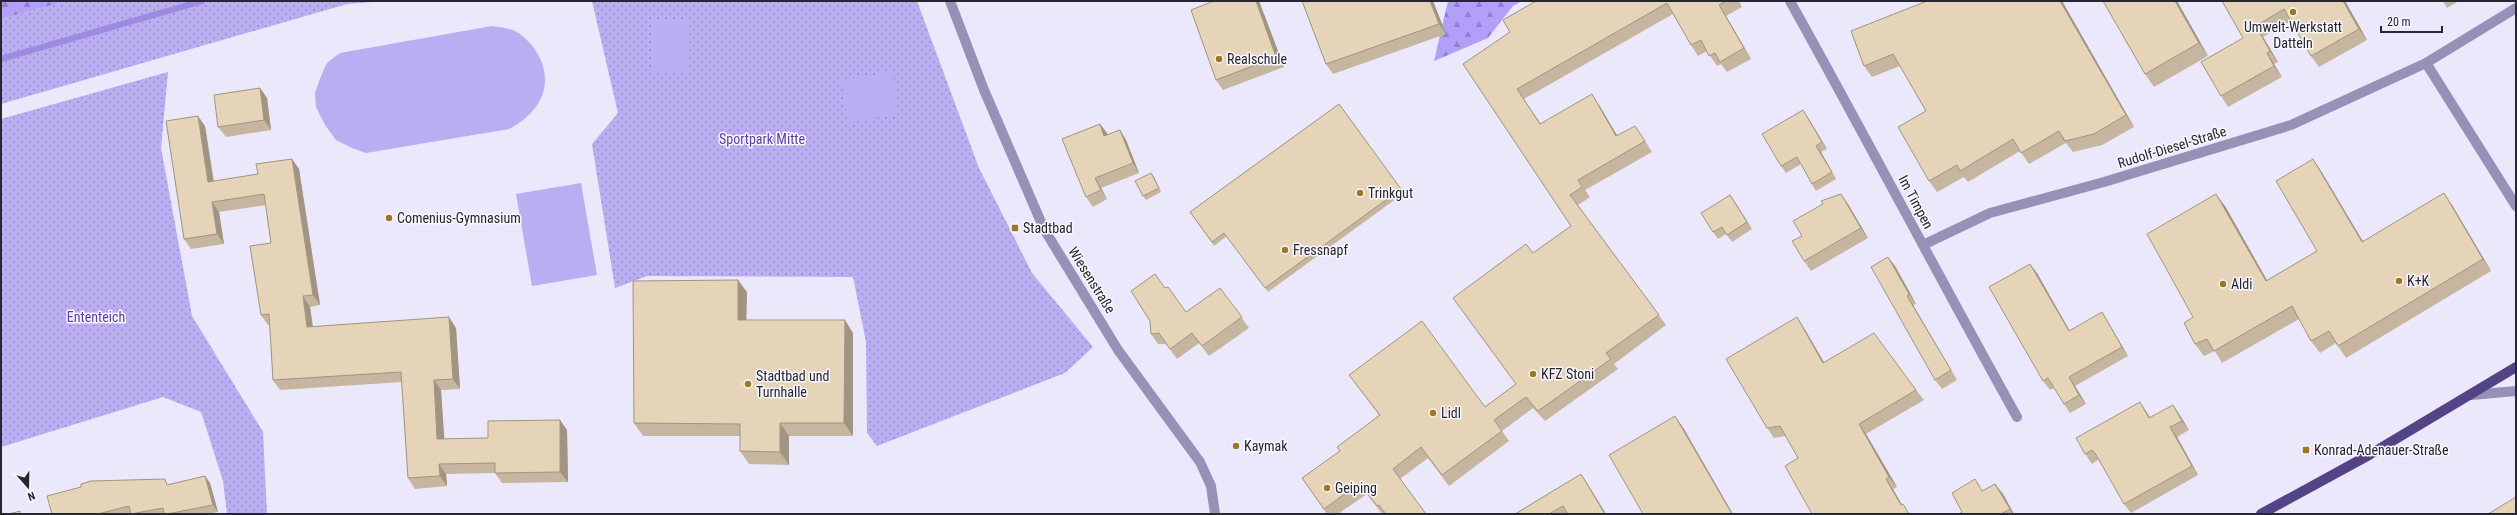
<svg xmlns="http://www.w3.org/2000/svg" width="2517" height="515" viewBox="0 0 2517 515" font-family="'Roboto Condensed',sans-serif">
<defs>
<pattern id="green-dots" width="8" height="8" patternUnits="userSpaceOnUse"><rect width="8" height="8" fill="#baadf2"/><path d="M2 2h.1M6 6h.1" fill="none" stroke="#978dc4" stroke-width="1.8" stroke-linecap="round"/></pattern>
<pattern id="forest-firs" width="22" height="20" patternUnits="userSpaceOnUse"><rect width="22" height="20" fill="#b29ff9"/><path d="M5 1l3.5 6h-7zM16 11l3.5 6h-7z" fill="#9181ca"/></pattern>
</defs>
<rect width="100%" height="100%" fill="#ebe8fb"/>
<path fill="url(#green-dots)" d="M67,1H385L347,4L1,104V19Z
M592,1H917L979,168L1032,273L1093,347L1065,373L877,446L867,433L866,342L853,277L647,276L615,288L592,144L618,113Z
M168,72L161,148L192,316L263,432L267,514H227L223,481L201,412L163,397L1,447V119Z"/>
<path fill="url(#forest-firs)" d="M1,1H67L1,19Z
M1448,1H1522L1513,6L1488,38L1434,61Z"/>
<path fill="#baadf2" d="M653,19H690L689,71L653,72Z
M492,26C499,27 507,28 513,30C522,34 531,43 536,51C556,83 541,112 509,129L366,153L352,148L336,140L325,125L316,107L315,93L321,76L327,63L340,53Z
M893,72L898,114L848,123L841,80Z
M581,183L597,275L532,286L516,194Z"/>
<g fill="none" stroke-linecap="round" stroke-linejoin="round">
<path stroke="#9d8ae2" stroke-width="6" d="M1,59L202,1"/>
<path stroke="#9790b7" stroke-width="10" d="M950,1L984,90L1044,229L1118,350L1200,462L1211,486L1215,514
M1790,1C1867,139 1940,279 2017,417
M2426,63L2516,206
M1923,245L1990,213L2104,182L2291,125L2426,63L2516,8
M2471,395L2516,391"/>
<path stroke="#544487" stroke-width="10" d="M2261,514L2369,455L2516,367"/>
</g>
<path fill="#c6b69f" d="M1259,1L1284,67L1223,90L1216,80Z
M1302,1H1433L1446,34L1333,74L1326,64Z
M1536,1H1739L1742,7L1726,16L1751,59L1727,72L1721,64L1717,66L1707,51L1698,56L1691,45L1673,14L1524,99L1541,124L1599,105L1617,136H1642L1652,152L1585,190L1590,197L1578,205L1666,325L1614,364L1618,369L1545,421L1533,408L1502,431L1509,441L1449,486L1428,458L1400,479L1426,514H1382L1367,494L1338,514H1327L1302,478L1340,451L1379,415L1349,375L1485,407L1516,384L1533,253L1571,226L1463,64L1510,32Z
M2062,1L2134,127L2102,145L2073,152L2066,143L2029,164L2020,151L1968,182L1964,177L1937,192L1929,181L1926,111L1900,66L1872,77L1864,66L1851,31Z
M2103,1H2177L2208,56L2154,87L2145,74Z
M2222,1H2345L2367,40L2319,67L2311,56L2291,21L2263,37L2278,62L2274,64L2282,77L2228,107L2221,96L2243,38Z
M2443,1H2459L2447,8Z
M260,88L267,98L271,130L226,137L218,127Z
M1339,104L1404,193L1268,292L1227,236L1214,246L1190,212Z
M1807,116L1827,149L1821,152L1836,179L1816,191L1812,184L1801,164L1786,173L1781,166Z
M1100,124L1107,135L1120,130L1126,140L1139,173L1101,188L1107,199L1093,207L1086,197Z
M205,126L214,181L258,174L292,159L299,169L320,305L310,307L313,326L456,328L460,389L441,390L444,439L488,438L560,420L567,430L568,482L502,483L495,473L446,474L447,486L415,489L408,478L402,382L280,390L273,380L270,325H268L261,315L271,243L266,205L219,212L224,244L191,249L184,239Z
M2321,171L2363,241L2452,205L2491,271L2346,358L2336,343L2320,353L2311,341L2299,319L2222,363L2215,351L2204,356L2195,344L2193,317L2225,206L2267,280L2317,251Z
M1154,177L1161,192L1146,200L1143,196Z
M1730,195L1752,229L1732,242L1726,234L1718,239L1713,232Z
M1848,204L1868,238L1811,271L1804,261Z
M1895,266L1916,304L1913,305L1957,380L1942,389L1935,380Z
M2037,273L2070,331L2102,312L2108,322L2128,356L2075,386L2086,404L2070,413L2064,404L2054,388L2050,390L2043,381Z
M1165,288L1186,312L1220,288L1249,328L1209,356L1199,343L1177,359L1166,344H1158L1151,334Z
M747,292L746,320L853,333V436H789V465L749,464L740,451V436H643L634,423Z
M1804,328L1824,362L1916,390L1924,400L1866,434L1897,487L1893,489L1902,505L1910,514L1798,458L1786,436L1774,438L1767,428Z
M2173,405L2179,414L2189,430L2177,437L2198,475L2131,513L2124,504L2100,461L2098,460L2092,464L2085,454L2146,411L2150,418Z
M1581,474L1587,483L1606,514H1515Z
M205,476L210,483L218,512L207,514H52L169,484Z
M1995,484L2003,494L2014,514H1959L1962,512L1983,491Z"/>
<path fill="#a19482" d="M1256,1H1259L1284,67L1276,57Z
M1430,1H1433L1446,34L1439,24Z
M2060,1H2062L2134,127L2126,115Z
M2175,1H2177L2208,56L2199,43Z
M2343,1H2345L2367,40L2359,29Z
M1719,5L1726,16L1751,59L1744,48Z
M2256,26L2263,37L2278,62L2270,51Z
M2267,53L2274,64L2282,77L2274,66Z
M260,88L267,98L271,130L264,120Z
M1592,94L1599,105L1624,147L1616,136Z
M1803,110L1807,116L1827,149L1822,142Z
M198,116L205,126L215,192L208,182Z
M1100,124L1107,133L1111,145L1104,136Z
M1120,130L1126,140L1139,173L1133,163Z
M1816,146L1821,152L1836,179L1832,172Z
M292,159L299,169L320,305L313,295Z
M2313,159L2321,171L2370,254L2362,242Z
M1151,173L1154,177L1161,192L1159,188Z
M1095,178L1101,188L1107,199L1101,190Z
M2444,193L2452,205L2491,271L2483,259Z
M1841,194L1848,204L1868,238L1861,228Z
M2216,194L2225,206L2274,293L2266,281Z
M1730,195L1735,202L1752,229L1747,222Z
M212,202L219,212L224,244L217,234Z
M1888,257L1895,266L1916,304L1909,294Z
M2030,264L2037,273L2075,341L2069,331Z
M738,280L747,292L746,332L738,320Z
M303,296L310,307L314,337L307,327Z
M1907,296L1913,305L1957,380L1951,370Z
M2102,312L2108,322L2128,356L2122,347Z
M449,317L456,328L460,389L453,379Z
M1797,317L1804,328L1830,373L1823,363Z
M845,320L853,333V436L844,423Z
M2069,377L2075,386L2086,404L2079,395Z
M434,380L441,390L445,449L437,439Z
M2140,402L2146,411L2156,428L2149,418Z
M2173,405L2179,414L2189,430L2182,421Z
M1675,416L1684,429L1733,514H1732Z
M560,420L567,430L568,482L560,472Z
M780,423L789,436V465L780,452Z
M1859,424L1866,434L1897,487L1889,477Z
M2170,427L2177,437L2198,475L2192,466Z
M439,464L446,474L447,486L440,476Z
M1581,474L1587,483L1606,514H1605Z
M205,476L210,483L218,512L213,505Z
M1886,479L1893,489L1907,514L1901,505Z
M1995,484L2003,494L2014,514H2013Z"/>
<path fill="#e6d4b9" stroke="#a19482" d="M1214,1H1256L1276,57L1216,80L1191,10Z
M1302,1H1430L1439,24L1326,64Z
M1536,1H1726L1719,5L1744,48L1720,62L1715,53L1709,56L1701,40L1691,45L1667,3L1517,89L1540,124L1592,94L1616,136L1635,126L1645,141L1578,180L1582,187L1570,195L1659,315L1606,353L1611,359L1538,411L1526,397L1494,420L1502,431L1442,475L1421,447L1393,469L1426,514H1386L1379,505L1377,506L1360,483L1324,509L1302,478L1340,451L1337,447L1380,415L1349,375L1422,321L1485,407L1516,384L1453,298L1526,244L1533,253L1571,226L1463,64L1510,32L1503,20Z
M1927,1H2060L2126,115L2094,134L2065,141L2059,131L2021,153L2013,139L1960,171L1957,165L1929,181L1898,127L1926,111L1893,54L1864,66L1851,31Z
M2103,1H2175L2199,43L2145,74Z
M2222,1H2343L2359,29L2311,56L2284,9L2256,26L2270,51L2267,53L2274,66L2221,96L2201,62L2243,38Z
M260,88L264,120L218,127L214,95Z
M1339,104L1401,189L1265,288L1224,233L1212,242L1190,212Z
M1803,110L1822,142L1816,146L1832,172L1812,184L1797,157L1781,166L1762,134Z
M198,116L208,182L258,174L256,164L292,159L313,295L303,296L307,327L449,317L453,379L434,380L437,439L488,438V421L560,420V472L495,473V463L439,464L440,476L408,478L401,372L273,380L269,314L261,315L250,246L271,243L264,194L212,202L217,234L184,239L166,121Z
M1100,124L1104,136L1120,130L1133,163L1095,178L1101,190L1086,197L1062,139Z
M2313,159L2362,242L2444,193L2483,259L2338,346L2329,331L2311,341L2292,306L2214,351L2207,339L2195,344L2184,323L2193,317L2147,234L2216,194L2266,281L2317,251L2276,181Z
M1151,173L1159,188L1143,196L1135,181Z
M1841,194L1861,228L1804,261L1792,241L1802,236L1793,221L1823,204L1821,201Z
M1730,195L1747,222L1727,235L1722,227L1713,232L1701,213Z
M1888,257L1909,294L1907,296L1951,370L1935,380L1871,267Z
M2030,264L2069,331L2102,312L2122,347L2069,377L2079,395L2064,404L2048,378L2043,381L1989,287Z
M1155,274L1165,288L1168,287L1186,312L1220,288L1242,317L1202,346L1192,333L1170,349L1159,333L1151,334L1150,321L1131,291Z
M738,280V320H845L844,423H780V452L740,451V424L634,423L633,281Z
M1797,317L1823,363L1874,333L1916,390L1859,424L1889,477L1886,479L1901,505L1903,504L1909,514H1812L1785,466L1798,458L1780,426L1767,428L1726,359Z
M2140,402L2149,418L2173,405L2182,421L2170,427L2192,466L2124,504L2095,453L2092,450L2085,454L2076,438Z
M1675,416L1732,514H1643L1609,455Z
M1581,474L1605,514H1568L1563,506L1549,514H1515Z
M205,476L213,505L167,514H164L163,508L131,514L129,506L98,514H52L47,496L81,487V484L91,481L165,479L167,485Z
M1975,479L1982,491L1995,484L2010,509L2001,514H1959L1962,512L1952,493Z
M2516,497V514H2488Z
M20,511V514H9Z"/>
<g fill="#a07626" stroke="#f8f7fd" stroke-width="1.5">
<circle cx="2293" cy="12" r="4"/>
<circle cx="1219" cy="59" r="4"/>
<circle cx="1360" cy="193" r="4"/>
<circle cx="389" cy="218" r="4"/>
<rect x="1011" y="224" width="8" height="8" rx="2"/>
<circle cx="1285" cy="250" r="4"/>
<circle cx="2399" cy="281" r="4"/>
<circle cx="2223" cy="284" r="4"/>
<circle cx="1533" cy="374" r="4"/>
<circle cx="748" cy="384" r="4"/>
<circle cx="1433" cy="413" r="4"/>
<circle cx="1236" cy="446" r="4"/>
<rect x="2302" y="446" width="8" height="8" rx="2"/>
<circle cx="1327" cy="488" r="4"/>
</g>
<g text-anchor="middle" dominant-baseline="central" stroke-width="3" stroke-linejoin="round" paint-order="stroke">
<g font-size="14" fill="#272530" stroke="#f8f7fd" text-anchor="start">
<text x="2293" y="27" text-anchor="middle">Umwelt-Werkstatt<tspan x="2293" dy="16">Datteln</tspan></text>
<text x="1227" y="59">Realschule</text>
<text x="1368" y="193">Trinkgut</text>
<text x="397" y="218">Comenius-Gymnasium</text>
<text x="1023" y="228">Stadtbad</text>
<text x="1293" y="250">Fressnapf</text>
<text x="2407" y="281">K+K</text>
<text x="2231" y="284">Aldi</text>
<text x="1541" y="374">KFZ Stoni</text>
<text x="756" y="376">Stadtbad und<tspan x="756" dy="16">Turnhalle</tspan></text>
<text x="1441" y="413">Lidl</text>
<text x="1244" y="446">Kaymak</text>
<text x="2314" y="450">Konrad-Adenauer-Straße</text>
<text x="1335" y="488">Geiping</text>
</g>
<g font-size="14" fill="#5b3da3" stroke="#f8f7fd">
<text x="762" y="139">Sportpark Mitte</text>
<text x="96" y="317">Ententeich</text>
</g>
<g font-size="14" fill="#272530" stroke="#f8f7fd">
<text transform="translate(2172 147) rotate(-17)">Rudolf-Diesel-Straße</text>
<text transform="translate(1916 202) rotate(62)">Im Timpen</text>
<text transform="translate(1092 280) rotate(58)">Wiesenstraße</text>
</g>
</g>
<rect width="2517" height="515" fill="none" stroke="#272530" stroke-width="4"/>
<g transform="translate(28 487) rotate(160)" stroke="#f8f7fd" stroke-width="3" paint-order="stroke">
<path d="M0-3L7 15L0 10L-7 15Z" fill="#272530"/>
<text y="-6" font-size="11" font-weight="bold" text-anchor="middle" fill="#272530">N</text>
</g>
<path d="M2381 26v6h61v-6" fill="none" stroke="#272530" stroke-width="2"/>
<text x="2387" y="26" font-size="12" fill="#272530" stroke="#f8f7fd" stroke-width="3" paint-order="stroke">20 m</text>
</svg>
